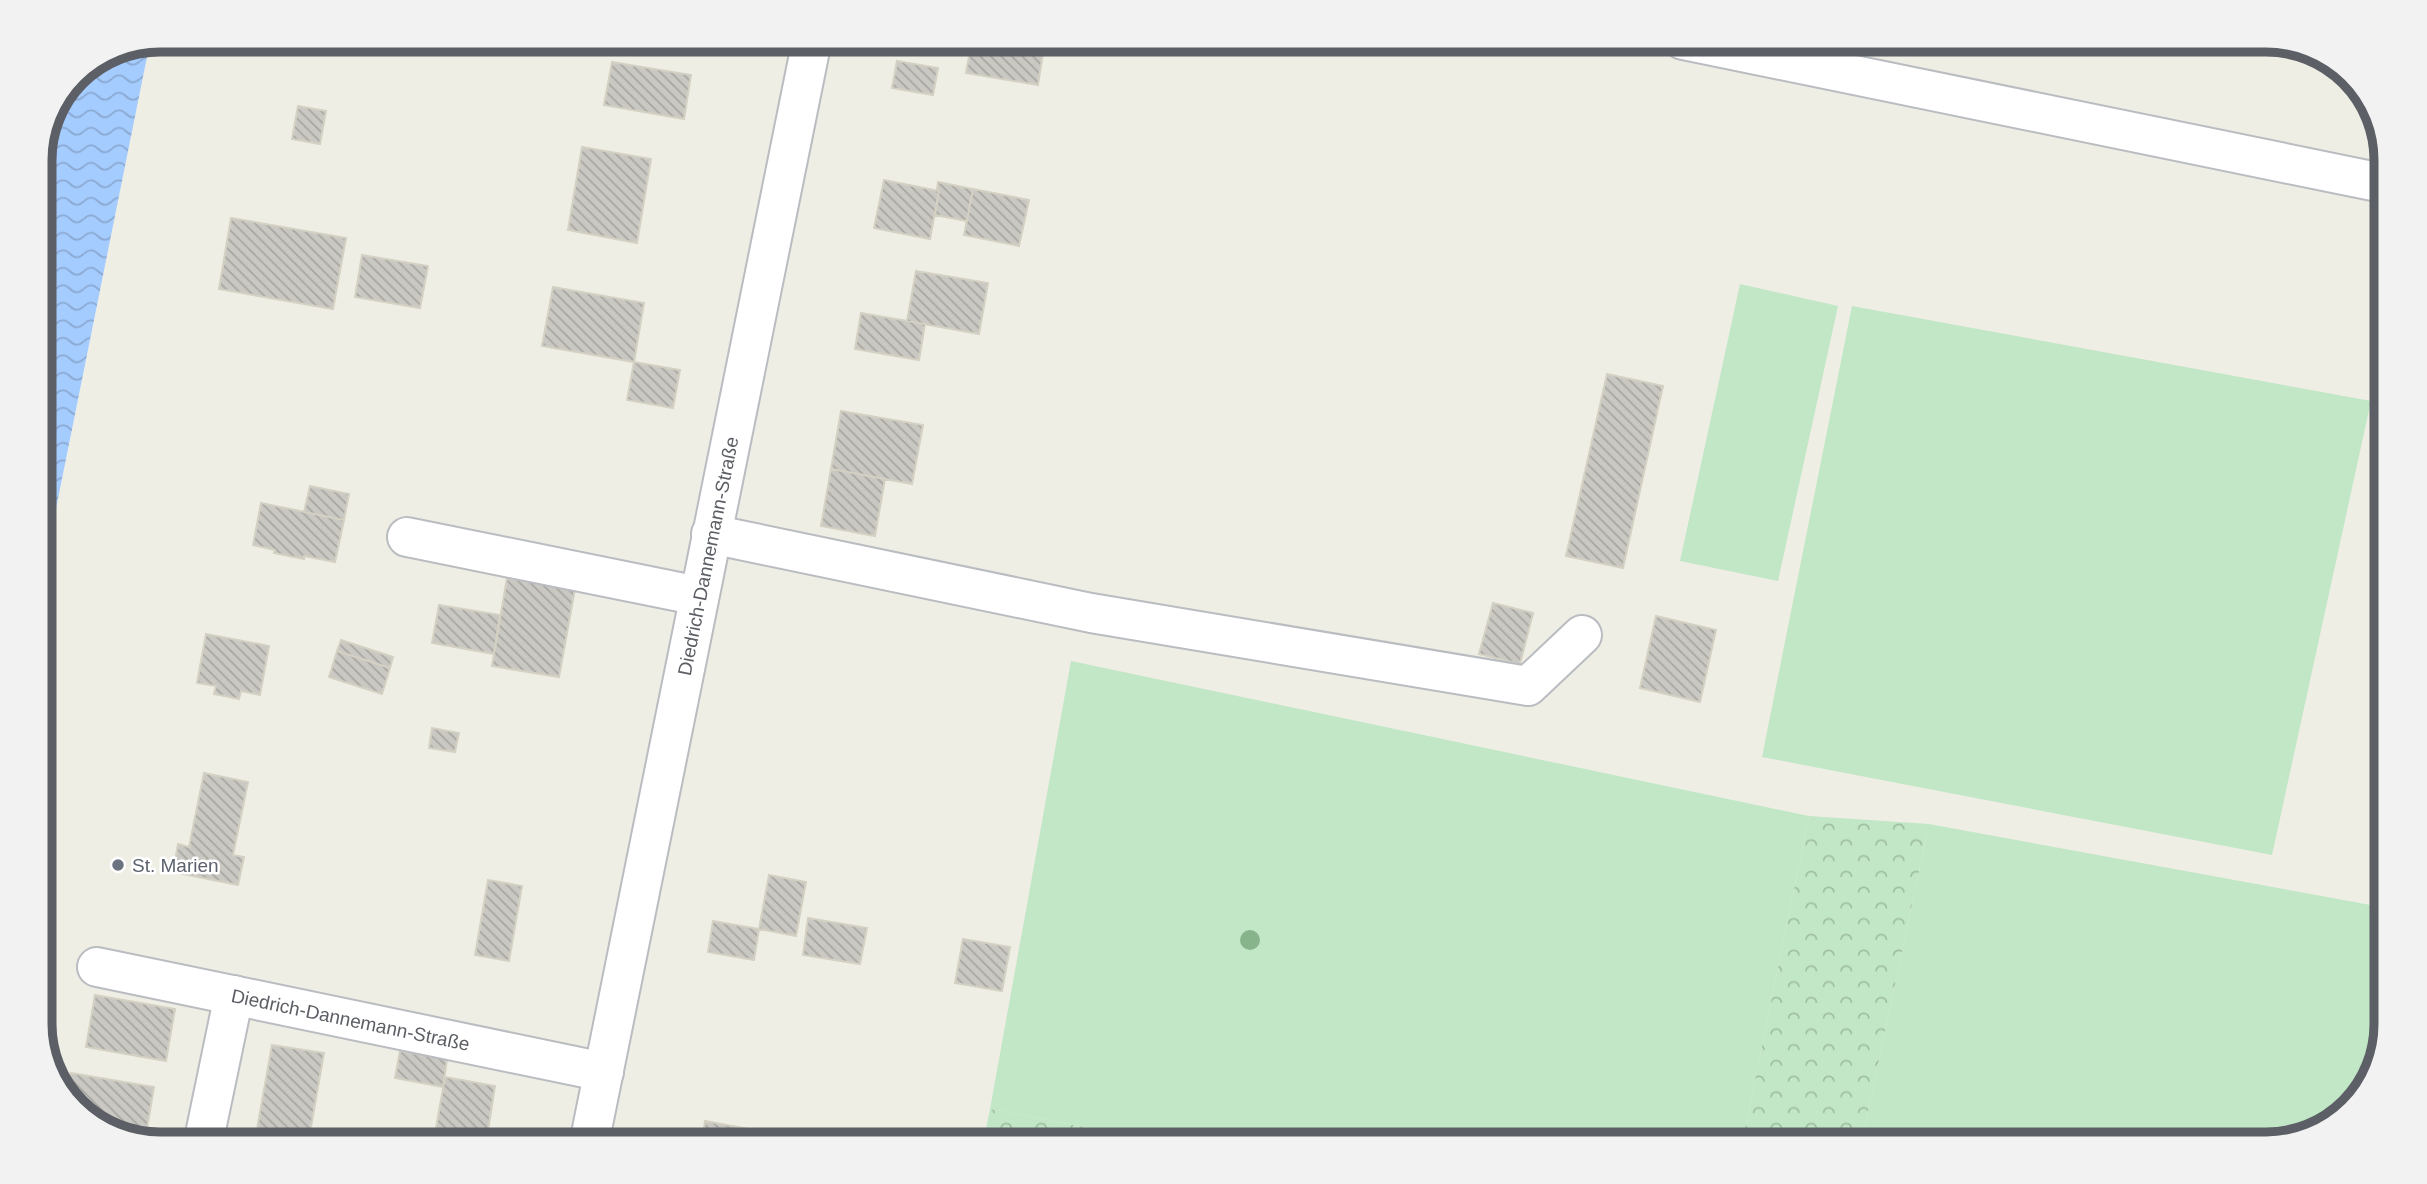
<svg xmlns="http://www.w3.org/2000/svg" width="2427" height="1184" viewBox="0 0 2427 1184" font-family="Arial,sans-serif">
<defs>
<pattern id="forest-crowns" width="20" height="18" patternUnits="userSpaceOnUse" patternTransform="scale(1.75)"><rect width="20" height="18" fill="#c1e7c6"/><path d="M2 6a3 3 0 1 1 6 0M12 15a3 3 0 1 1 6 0" fill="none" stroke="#a0bea4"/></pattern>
<pattern id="water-waves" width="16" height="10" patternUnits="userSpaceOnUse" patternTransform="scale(1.75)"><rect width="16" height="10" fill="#a5ccff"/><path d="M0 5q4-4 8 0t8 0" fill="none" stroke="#8aa9d2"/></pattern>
<pattern id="building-back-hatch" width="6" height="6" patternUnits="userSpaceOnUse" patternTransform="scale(1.75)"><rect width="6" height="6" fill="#cac8c2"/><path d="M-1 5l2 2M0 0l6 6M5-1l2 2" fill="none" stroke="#a7a6a1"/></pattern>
</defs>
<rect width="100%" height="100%" fill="#efeee5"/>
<path fill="#c1e7c6" d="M1740,284L1838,306L1778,581L1680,561Z
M1852,306L2371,401L2272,855L1762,757Z
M1071,661L1809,816L1742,1144H1172L990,1109Z
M1929,824L2387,908V1024L2375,1076L2333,1124L2267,1144H1861Z"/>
<path fill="url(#forest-crowns)" d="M1809,816L1929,824L1861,1144H1742Z
M990,1109L1172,1144H983Z"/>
<path fill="url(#water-waves)" d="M150,42L41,583L40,153L76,75L115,49Z"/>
<path fill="url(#building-back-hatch)" stroke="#d4d1c3" stroke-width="2" d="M972,40H1045L1038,85L966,73Z
M897,61L938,68L933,95L892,88Z
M612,62L691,75L684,119L604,105Z
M298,106L326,111L320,144L292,139Z
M582,147L651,159L637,243L568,230Z
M884,180L939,191L930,239L874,228Z
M938,182L973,189L967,221L935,215L939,191L937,190Z
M973,189L1029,200L1019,246L964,235Z
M231,218L346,238L333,309L219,289Z
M362,255L428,266L420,308L355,297Z
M916,271L988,283L979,334L907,321Z
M553,287L644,303L634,362L542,346Z
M861,313L925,324L919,360L855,349Z
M634,362L680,370L673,408L627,400Z
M1607,374L1663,386L1623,568L1566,556Z
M841,411L923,425L912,484L831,469Z
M831,469L885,479L875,536L821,526Z
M310,486L349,494L344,520L304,512Z
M261,503L344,520L335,562L304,556V559L274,553L275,550L253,545Z
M507,578L575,589L559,677L492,666Z
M1493,603L1533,613L1520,664L1479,654Z
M439,605L500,615L494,654L432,643Z
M1656,616L1716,630L1700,702L1640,688Z
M206,634L269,646L260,695L241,691L239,699L214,694L216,686L197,683Z
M341,640L393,657L390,668L337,651Z
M337,651L390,668L382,694L329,677Z
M432,728L459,733L455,752L429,748Z
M204,773L248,782L233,855L244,857L238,885L173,872L178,844L189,847Z
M769,875L806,882L796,936L759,929Z
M488,880L522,886L509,961L475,955Z
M808,918L867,928L860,964L803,955Z
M713,921L759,929L754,960L708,952Z
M963,939L1010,947L1002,991L955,983Z
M95,995L175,1009L166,1061L86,1047Z
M272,1045L324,1053L308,1144L256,1135Z
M400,1051L447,1059L443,1087L395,1078Z
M71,1073L154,1087L145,1140L108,1132L67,1096Z
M445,1077L495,1086L487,1137L436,1128Z
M705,1121L765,1132L763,1144H702Z"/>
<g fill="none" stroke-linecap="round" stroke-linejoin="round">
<g stroke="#b9bcc1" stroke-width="42">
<g id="minor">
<path d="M1683,40L2387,184"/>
<path d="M711,534L1091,613L1528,686L1582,635"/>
<path d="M407,537L699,596"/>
<path id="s1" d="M97,967L604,1072"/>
<path d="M203,1144L234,995"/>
<path id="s2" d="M589,1144L812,40"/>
</g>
</g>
<use href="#minor" stroke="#fff" stroke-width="38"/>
</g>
<circle fill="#88b48b" cx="1250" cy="940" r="10"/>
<circle fill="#6b7280" stroke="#fff" stroke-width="2.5" cx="118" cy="865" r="7"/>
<g text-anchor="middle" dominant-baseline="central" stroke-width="5" stroke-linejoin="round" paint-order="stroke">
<g font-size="19" fill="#5c5f65" stroke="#fff">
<text stroke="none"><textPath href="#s2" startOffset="600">Diedrich-Dannemann-Straße</textPath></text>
<text stroke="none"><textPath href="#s1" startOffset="259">Diedrich-Dannemann-Straße</textPath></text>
</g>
<g font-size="19" fill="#5b616d" stroke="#fff" text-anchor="start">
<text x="132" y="865">St. Marien</text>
</g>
</g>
<path d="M0 0H2427V1184H0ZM160 52H2266A108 108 0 0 1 2374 160V1024A108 108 0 0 1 2266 1132H160A108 108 0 0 1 52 1024V160A108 108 0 0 1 160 52Z" fill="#f2f2f3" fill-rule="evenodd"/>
<path fill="none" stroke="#5c5f65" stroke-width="9" d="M160 52H2266A108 108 0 0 1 2374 160V1024A108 108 0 0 1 2266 1132H160A108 108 0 0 1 52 1024V160A108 108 0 0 1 160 52Z"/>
</svg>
